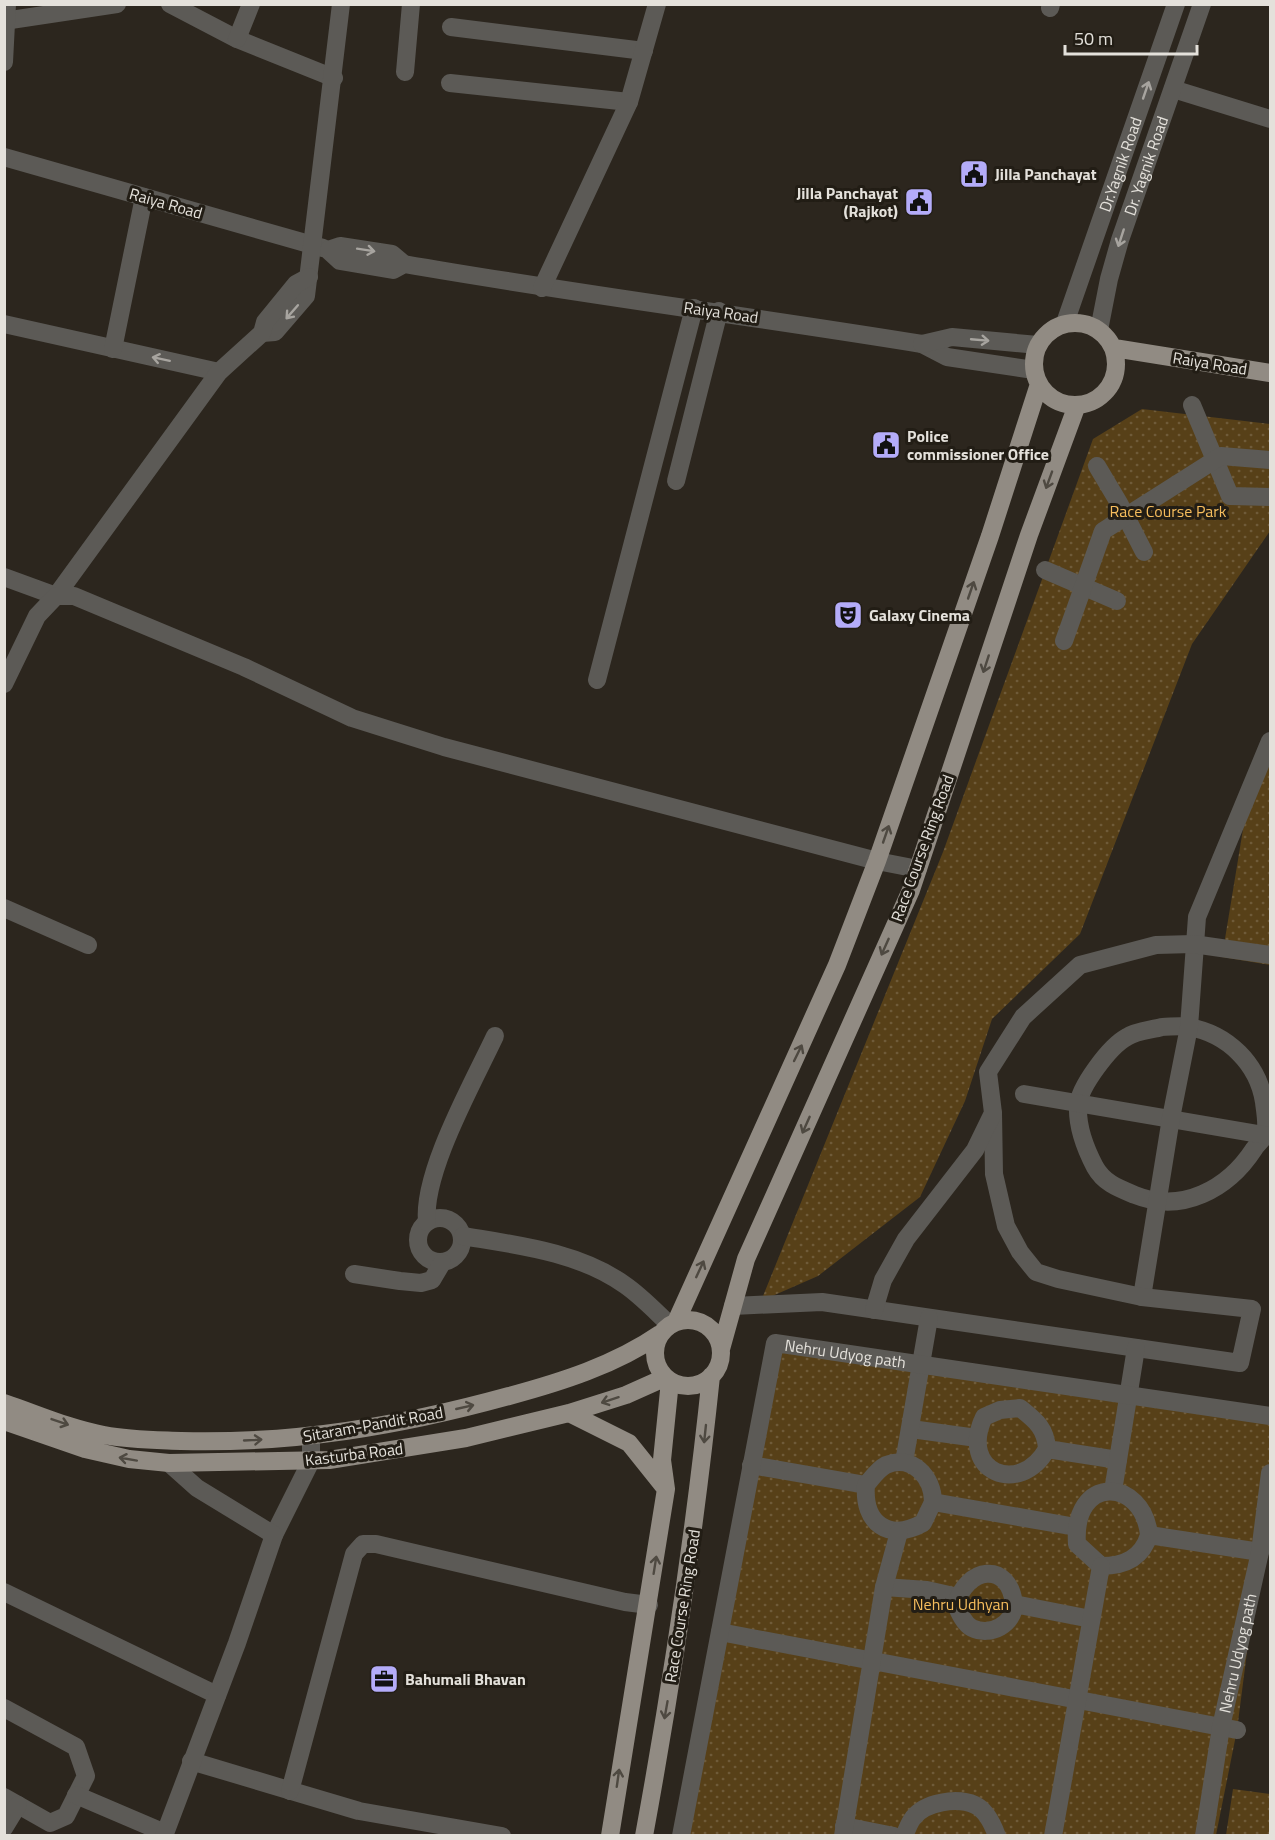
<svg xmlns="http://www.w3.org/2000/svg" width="1275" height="1840" viewBox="0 0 1275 1840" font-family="'Titillium Web',sans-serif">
<defs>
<pattern id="green-dots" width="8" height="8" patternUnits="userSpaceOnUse" patternTransform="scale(1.5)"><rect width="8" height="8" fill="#574018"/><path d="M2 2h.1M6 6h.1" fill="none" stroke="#6f5b39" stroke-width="1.8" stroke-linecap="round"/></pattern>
</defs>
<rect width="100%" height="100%" fill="#2c261e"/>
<path fill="url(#green-dots)" d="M1142,409L1270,424V531L1192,644L1080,934L992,1019L965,1101L920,1197L818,1276L761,1301L943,852L1093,439Z
M1270,745V965L1222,957L1248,799Z
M775,1343L1270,1416V1473L1237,1730L1216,1835L681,1836Z
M1233,1789L1270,1794V1835H1226Z"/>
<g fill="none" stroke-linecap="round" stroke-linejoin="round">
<g stroke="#5c5a56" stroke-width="18">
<path d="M170,4L237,39L334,78"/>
<path d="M1050,8L1051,4"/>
<path d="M4,21L117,4"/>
<path d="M451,27L644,51"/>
<path d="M237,39L251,4"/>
<path d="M4,62L7,4"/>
<path d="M405,72L411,4"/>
<path d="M450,83L629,102"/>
<path d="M1173,89L1270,119"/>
<path d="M4,157L323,248"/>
<path d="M404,264L393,270L340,261L328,250L340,246L392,254L404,264C576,294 750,316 922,344L947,357L1034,370"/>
<path d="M542,288L629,102L657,4"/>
<path id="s1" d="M1065,323L1176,4"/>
<path d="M4,324L219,372"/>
<path id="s2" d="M1099,330L1109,279L1120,240L1202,4"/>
<path d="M262,333L275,332L306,296L341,4"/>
<path d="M922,344L952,337L1038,345"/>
<path d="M113,349L144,197"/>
<path d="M1192,405L1230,496L1270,497"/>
<path d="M1097,466L1119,503L1144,552"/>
<path d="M676,481L719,311"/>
<path d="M1045,570L1117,601"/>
<path d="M4,577L56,596L219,372L262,333L265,322L296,284L309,277"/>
<path d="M1064,641L1103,531L1221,456L1270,460"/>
<path d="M597,680L694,308"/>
<path d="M4,684L37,616L56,596H74L244,667L352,718L444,747L877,861L918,869"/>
<path d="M4,908L88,945"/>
<path d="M1162,1027C1170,1027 1181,1025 1189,1027C1228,1034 1258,1064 1264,1102C1265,1112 1268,1125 1265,1134C1264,1139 1257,1144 1254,1149C1228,1189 1182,1214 1135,1195C1118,1188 1104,1183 1095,1167C1085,1148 1077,1128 1078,1106C1079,1087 1110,1046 1127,1037C1136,1031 1151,1030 1162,1027Z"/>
<path d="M1024,1094L1270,1136"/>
<circle cx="440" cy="1240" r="22"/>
<path d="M427,1222C422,1173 473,1083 495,1036"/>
<path d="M463,1236C517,1245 579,1252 625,1285C641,1296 655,1311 670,1325"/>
<path d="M354,1274L400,1281L421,1283L432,1280L442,1263"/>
<path d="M1142,1297L1171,1118L1189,1027L1197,917L1270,741"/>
<path d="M733,1306L822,1302L1240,1363L1252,1309L1142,1297L1058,1279L1036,1272L1020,1252L1006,1226L994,1174L993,1113"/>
<path d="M874,1310L883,1280L906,1239L975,1150L993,1113L988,1072L1023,1017L1080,965L1156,945L1193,944L1270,955"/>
<path d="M911,1429L977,1438"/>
<path d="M1047,1449C1020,1497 958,1472 984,1417L1000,1410L1020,1408C1035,1420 1046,1428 1047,1449L1118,1460"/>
<path d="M904,1462L929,1318"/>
<path d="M751,1465L866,1485"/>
<path d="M1113,1491L1136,1348"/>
<path d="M933,1502C933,1477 912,1454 886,1465C878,1469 872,1478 866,1485C863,1523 888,1542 923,1523L933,1502L1076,1527"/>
<path d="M274,1535L311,1461V1437"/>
<path d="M1149,1535C1143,1477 1072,1474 1077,1544L1101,1566C1124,1566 1142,1558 1149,1535L1260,1552"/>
<path d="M884,1587L927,1590L958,1597"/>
<path d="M4,1592L217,1695"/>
<path d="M1014,1604C1009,1560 966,1567 956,1605C959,1612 964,1624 972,1628C991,1637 1014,1624 1014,1604L1091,1619"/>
<path d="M720,1632L1237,1730"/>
<path d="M4,1708L76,1747L86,1776L66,1816L50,1823L4,1797"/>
<path d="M191,1761L359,1811L502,1836"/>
<path d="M290,1791L354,1554L363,1544H376L625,1602L649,1605"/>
<path d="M76,1795L165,1833"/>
<path d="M844,1826L894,1836"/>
<path d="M4,1828L18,1805"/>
<path d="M164,1836L237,1643L274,1535L197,1488L169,1463"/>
<path id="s3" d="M681,1836L775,1343L1270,1416"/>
<path d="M843,1836L884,1587L899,1532"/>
<path d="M904,1836C907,1830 909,1823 913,1818C925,1802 957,1797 975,1805C986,1810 993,1825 997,1836"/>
<path d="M1053,1836L1101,1566"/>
<path id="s4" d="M1204,1836L1221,1727L1260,1552L1270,1473"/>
</g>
<path stroke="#918b83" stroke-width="18" d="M1034 364a41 41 0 1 1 82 0a41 41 0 1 1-82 0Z
M1114,348L1270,373
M655 1353a33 33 0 1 1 66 0a33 33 0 1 1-66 0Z
M676,1322L837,965L877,861L990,536L1039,384
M721,1349L746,1259L911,890L1029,535L1077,405
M4,1403C37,1414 70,1429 104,1435C129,1440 156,1440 181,1441C295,1444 400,1426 509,1396C561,1382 615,1365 660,1334
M569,1413L629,1443L665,1488
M4,1421L85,1449L129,1459L169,1463L329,1460L466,1438L569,1413L626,1395L664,1378
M610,1836L666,1489L662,1460L670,1381
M644,1836C672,1683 695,1530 711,1376"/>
</g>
<defs><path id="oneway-shaft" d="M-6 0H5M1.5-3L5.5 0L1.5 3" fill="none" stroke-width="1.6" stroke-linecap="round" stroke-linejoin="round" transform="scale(1.5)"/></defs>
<g stroke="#a7a49f">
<use href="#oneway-shaft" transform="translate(1146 90) rotate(-71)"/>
<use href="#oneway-shaft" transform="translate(1121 238) rotate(108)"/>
<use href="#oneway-shaft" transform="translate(366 250) rotate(9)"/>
<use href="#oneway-shaft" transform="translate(292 312) rotate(131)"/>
<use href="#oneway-shaft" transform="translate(980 340) rotate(5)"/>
<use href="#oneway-shaft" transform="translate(161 359) rotate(-168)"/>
</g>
<g stroke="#4e4941">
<use href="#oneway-shaft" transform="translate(1049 480) rotate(110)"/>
<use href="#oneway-shaft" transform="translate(971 590) rotate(-71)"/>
<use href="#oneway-shaft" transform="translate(986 664) rotate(108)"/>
<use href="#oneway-shaft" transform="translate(886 834) rotate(-71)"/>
<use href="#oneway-shaft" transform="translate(885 947) rotate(114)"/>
<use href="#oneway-shaft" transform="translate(798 1053) rotate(-64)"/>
<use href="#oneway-shaft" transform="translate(806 1125) rotate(114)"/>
<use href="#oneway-shaft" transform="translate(700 1269) rotate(-65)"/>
<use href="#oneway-shaft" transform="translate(610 1400) rotate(162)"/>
<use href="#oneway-shaft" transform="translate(465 1407) rotate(-13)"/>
<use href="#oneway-shaft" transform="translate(60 1422) rotate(19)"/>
<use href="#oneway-shaft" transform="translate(705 1434) rotate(96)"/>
<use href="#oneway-shaft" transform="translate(253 1440) rotate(-3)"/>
<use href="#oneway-shaft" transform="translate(128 1459) rotate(-170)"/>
<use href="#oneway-shaft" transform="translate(655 1565) rotate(-81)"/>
<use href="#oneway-shaft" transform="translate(666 1710) rotate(100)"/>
<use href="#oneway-shaft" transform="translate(618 1778) rotate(-82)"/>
</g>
<defs>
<g id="civic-square" transform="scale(1.5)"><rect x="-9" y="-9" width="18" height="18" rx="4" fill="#b4acf9" stroke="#221d15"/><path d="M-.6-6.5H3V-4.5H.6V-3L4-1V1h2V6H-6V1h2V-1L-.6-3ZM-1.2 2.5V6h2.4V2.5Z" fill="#111"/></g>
<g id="theatre-square" transform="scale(1.5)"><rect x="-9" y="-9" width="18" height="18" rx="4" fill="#b4acf9" stroke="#221d15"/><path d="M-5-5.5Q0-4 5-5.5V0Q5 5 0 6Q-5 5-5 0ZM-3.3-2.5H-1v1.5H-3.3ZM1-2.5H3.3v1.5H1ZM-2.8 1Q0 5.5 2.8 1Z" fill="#111"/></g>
<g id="office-square" transform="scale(1.5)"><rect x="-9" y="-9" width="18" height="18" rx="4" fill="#b4acf9" stroke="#221d15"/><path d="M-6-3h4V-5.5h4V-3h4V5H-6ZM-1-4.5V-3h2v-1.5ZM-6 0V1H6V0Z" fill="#111"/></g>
</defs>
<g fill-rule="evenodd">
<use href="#civic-square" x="974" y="174"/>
<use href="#civic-square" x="919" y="202"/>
<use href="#civic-square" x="886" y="445"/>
<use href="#theatre-square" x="848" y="615"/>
<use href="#office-square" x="384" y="1679"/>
</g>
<g text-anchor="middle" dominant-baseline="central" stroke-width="6" stroke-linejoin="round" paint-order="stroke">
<g font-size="16" fill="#e4e1db" stroke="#221d15">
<text stroke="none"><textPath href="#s1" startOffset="168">Dr.Yagnik Road</textPath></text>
<text stroke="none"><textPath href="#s2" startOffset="171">Dr. Yagnik Road</textPath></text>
<text transform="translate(166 203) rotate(16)">Raiya Road</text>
<text transform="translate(721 312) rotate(8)">Raiya Road</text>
<text transform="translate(1210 363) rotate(9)">Raiya Road</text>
<text transform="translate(922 848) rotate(-70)">Race Course Ring Road</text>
<text stroke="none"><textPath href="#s3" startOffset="573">Nehru Udyog path</textPath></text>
<text transform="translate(373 1424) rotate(-10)">Sitaram-Pandit Road</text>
<text transform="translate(354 1454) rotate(-7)">Kasturba Road</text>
<text transform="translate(682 1606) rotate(-81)">Race Course Ring Road</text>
<text stroke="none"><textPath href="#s4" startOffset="186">Nehru Udyog path</textPath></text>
</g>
<g font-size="16" font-weight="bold" fill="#e4e1db" stroke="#221d15" text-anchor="start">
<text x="995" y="174">Jilla Panchayat</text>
<text x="898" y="193" text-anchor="end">Jilla Panchayat<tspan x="898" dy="18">(Rajkot)</tspan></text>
<text x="907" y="436">Police<tspan x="907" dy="18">commissioner Office</tspan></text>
<text x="869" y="615">Galaxy Cinema</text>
<text x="405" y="1679">Bahumali Bhavan</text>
</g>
<g font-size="16" fill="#f6bd5d" stroke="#221d15">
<text x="1168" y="511">Race Course Park</text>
<text x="961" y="1604">Nehru Udhyan</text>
</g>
</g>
<rect width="1275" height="1840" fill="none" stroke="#e4e1db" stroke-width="12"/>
<path d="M1065 45v9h132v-9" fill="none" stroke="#e4e1db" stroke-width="3"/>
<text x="1074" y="45" font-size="18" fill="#e4e1db" stroke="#221d15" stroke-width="4.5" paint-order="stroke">50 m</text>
</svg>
